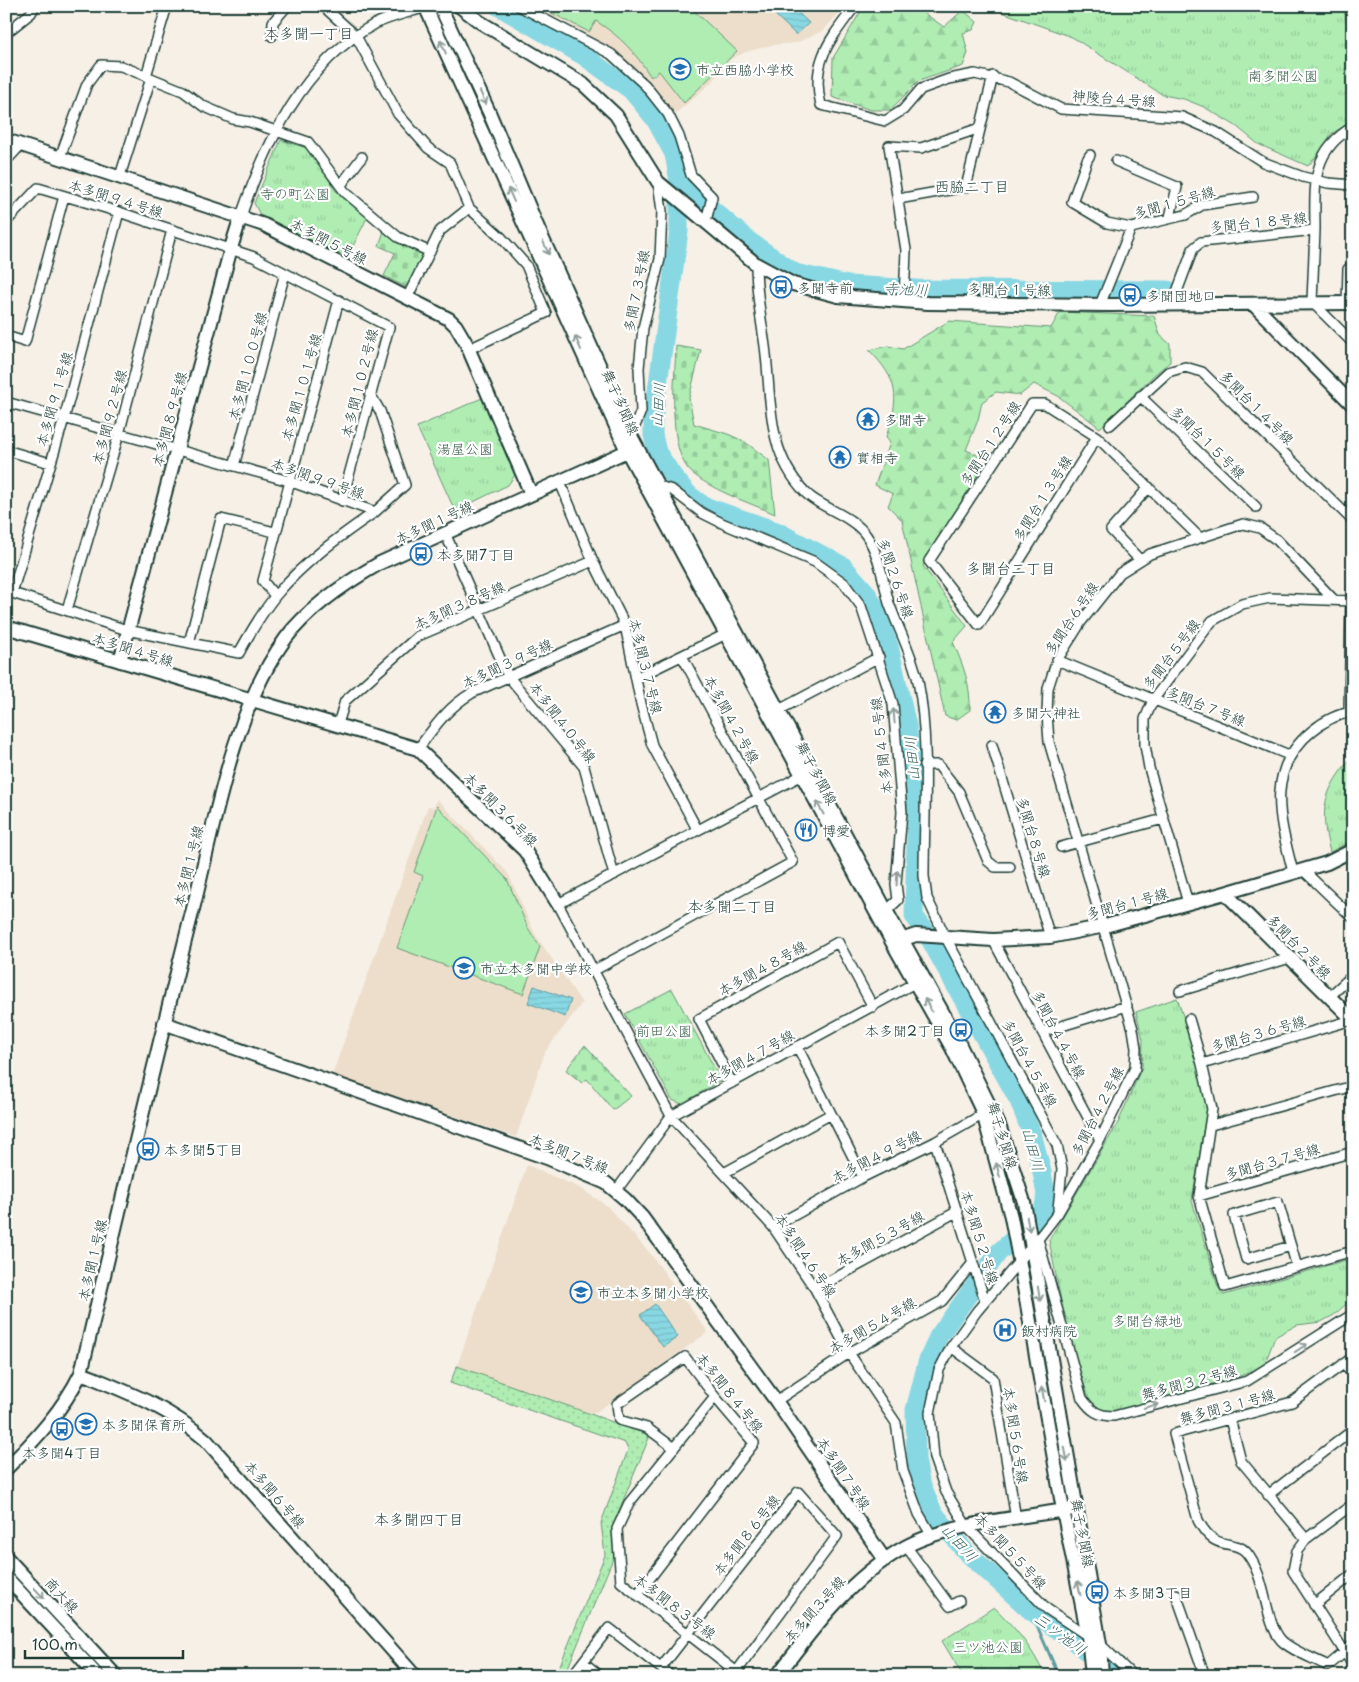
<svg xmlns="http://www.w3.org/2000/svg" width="1359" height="1682" viewBox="0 0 1359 1682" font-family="'Playpen Sans','Klee One',sans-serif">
<defs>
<pattern id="grass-dots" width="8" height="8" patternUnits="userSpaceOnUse" patternTransform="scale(1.25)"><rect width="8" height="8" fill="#afedb3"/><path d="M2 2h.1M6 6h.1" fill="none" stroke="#96cc9b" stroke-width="1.8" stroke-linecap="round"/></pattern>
<pattern id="forest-firs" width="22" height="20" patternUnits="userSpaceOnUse" patternTransform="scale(1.25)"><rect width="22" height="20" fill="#afedb3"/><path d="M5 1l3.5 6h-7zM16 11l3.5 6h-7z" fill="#96cc9b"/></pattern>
<pattern id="cemetery-stones" width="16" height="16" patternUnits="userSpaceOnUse" patternTransform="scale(1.25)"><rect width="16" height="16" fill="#afedb3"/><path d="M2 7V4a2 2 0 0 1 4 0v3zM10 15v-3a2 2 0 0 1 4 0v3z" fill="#96cc9b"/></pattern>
<pattern id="park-tufts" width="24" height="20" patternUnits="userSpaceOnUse" patternTransform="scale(1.25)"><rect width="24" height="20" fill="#afedb3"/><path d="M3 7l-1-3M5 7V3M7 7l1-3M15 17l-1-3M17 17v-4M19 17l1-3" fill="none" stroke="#96cc9b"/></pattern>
<pattern id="water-rules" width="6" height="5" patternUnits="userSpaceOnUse" patternTransform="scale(1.25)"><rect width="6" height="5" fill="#88d8e4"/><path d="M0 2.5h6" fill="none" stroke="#75bac4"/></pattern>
</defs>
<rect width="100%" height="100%" fill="#f6f0e7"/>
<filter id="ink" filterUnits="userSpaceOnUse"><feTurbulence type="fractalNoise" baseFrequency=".02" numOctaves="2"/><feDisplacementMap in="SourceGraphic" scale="10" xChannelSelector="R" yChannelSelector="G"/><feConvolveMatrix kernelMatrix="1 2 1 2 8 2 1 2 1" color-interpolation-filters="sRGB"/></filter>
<g filter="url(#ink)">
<path fill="#ecdeca" d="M544,6H845L824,30L796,43L771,45L746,52L731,59L712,82L676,113L673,112L648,79L618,53L564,21L540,12Z
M437,799L508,873L535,934L582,1003L545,1052L516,1137L332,1075L428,806L434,807Z
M527,1165L580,1188L607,1206L649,1252L708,1332L592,1415L457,1366Z"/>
<path fill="url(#grass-dots)" stroke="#679574" d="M457,1366L646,1434L649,1438L613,1525L614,1556L567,1670L563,1676H553L560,1665L605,1555L601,1523L628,1450L625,1443L450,1383Z"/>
<path fill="url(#forest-firs)" stroke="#679574" d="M864,6H921V11L944,27L963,10L977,22L973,30L963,33L968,53L963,66L919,81L890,110H871L832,97L833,58Z
M1060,312L1154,316L1160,335L1170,344V362L1155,374L1100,428L1058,396L1034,384L1020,395L996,392L982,402L978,420L966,450L976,454L984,464L935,546L926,555L923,566L967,626L953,642C963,665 971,685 970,710L956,720L945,716L902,520L888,506L893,494L875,485L890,443L886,437C900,396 899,381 869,350L888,346L903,349L949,321L1051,328Z"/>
<path fill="url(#cemetery-stones)" stroke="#679574" d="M385,228L423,252L425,255L411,285L406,287L384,276L395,253L379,246Z
M676,346L701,350L689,398L694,424L728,434L745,442L769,460L775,514C748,502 715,492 692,473C666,450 675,378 676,346Z
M585,1045L631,1096L613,1110L587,1079L582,1083L566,1070Z"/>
<path fill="url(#park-tufts)" stroke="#679574" d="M985,6H1342L1353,38V121L1331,134L1322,150L1308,166L1258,144L1236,126L1204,107L1184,99L1163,95L1072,37Z
M281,140L310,149L335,190L368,216L347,258L260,215L254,203Z
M482,398L515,475L508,485L455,511L417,427Z
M1353,756V840L1330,852C1319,809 1323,790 1353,756Z
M672,989L721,1080L682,1104L672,1100L625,1014Z
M1177,998L1196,1055L1207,1109L1192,1201L1218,1287L1224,1295L1353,1258V1298L1334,1315L1321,1322L1297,1325L1275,1337L1264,1366L1240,1376L1115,1412L1101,1410L1091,1404L1069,1341L1049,1240L1118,1123L1142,1067L1143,1040L1136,1012Z
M994,1607C1017,1630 1031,1646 1045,1676H963L942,1641Z"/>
<path fill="#afedb3" stroke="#679574" d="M553,6H689L737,51L684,103L659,71L651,77C634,51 622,38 596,21L589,32L550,12Z
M437,806L507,879L528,928L540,947L523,994L397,948L423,876L414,872Z"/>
<path fill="url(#water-rules)" stroke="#5e9a9e" d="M772,6H791L809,23L796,35L769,9Z
M534,986L571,1000L565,1017L528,1003Z
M655,1304L678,1337L663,1347L640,1315Z"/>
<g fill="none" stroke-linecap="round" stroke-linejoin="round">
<path stroke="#5e9a9e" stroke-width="3" d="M1030,1610L1059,1676"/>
<path stroke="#88d8e4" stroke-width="19" d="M498,6L584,56L631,90L655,119L674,154L679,181V231L653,420V435L657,452L673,476L689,495L704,506L776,531L843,566L866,592L875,608L889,646L907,726L917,807L914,916L926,932L1019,1101L1033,1137L1042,1172L1046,1195L1044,1207L1038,1217L998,1253L938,1337L927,1363L915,1410L916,1459L920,1481L933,1512L965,1551L1030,1610L1079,1645L1115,1676
M679,181L749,241L795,273L848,285L917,289L1168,290"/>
<g stroke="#1f3d34" stroke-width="12">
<path id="street" d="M323,6L356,36L398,114L428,148L450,163L469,208L501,237L526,265L546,313L469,349
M519,6L611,54L645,85L668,114L679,136L691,175L712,197L706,221
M855,6C831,39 810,61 821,105L885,121L903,110L921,89L949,79L975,74L1009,82L1061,109L1182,117L1216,132L1263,162L1303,177L1328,183L1353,185
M6,33L31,13L35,6
M272,36L273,22L287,6
M146,76L167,6
M1090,155L1087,160L1072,202L1107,223L1131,228
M60,157L87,84L101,65L121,66L183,91L203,106L233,119L250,122L308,142L345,192L398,237L430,252
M6,161L21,145
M1116,161L1177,187L1170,217
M120,176L151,78
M341,185L362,157
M898,199L966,187L993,76
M241,216C266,143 303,63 375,24C391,16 411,12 429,6
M6,222L38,188L119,212L254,257L389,327L342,501
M1315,230C1315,187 1310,151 1353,127
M756,264C756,293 761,318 765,346C772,399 765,450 805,492C818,507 852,515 866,535C879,553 883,581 889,603C898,628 912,654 918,681C930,741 924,815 924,876L927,898L945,936L1057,1145L1062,1169L1058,1209
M407,298L440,231L469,208
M904,302L906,250L889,146L921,148L980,128
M1347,303L1348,269H1353
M1100,305L1131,228L1185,215L1202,205L1253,197
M1172,305L1193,249L1201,242L1315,230L1312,302L1353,343
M6,336L25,342L64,196
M1140,396L1256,507
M6,402L289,481L375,512L405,485L380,411L370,394
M1110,425L1168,372L1185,367L1202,372L1353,521
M631,436L641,411L639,368L643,328L660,259L662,211L658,182
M1097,437L979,625L929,561L1032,404H1045L1097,437L1199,537
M6,450L50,463
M234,466L285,273
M559,480L593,561L625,625L641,704L652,745L697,829
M656,485L672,490L702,513L724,524L815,562L844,583L861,606L893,704L902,812L896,884L898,900L883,914
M445,533L508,676L584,767L614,875
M1140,560L1111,530L1149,487
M6,591L127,630L239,653C250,633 262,612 277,594C304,562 340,536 375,512
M12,593L64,419L119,212
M275,596L263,581L339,300
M67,610L119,434L172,230
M189,643L221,519L275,532
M1057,660L1289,755
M636,678L730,632
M775,712L879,657
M1349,713L1351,601
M338,724L345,701L418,636L593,561
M992,745L1050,937
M418,749C434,727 448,707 472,693L625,625
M924,765H938L959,792L988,861L995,867H1010
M806,773L558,904L671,1116L773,1227L815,1289L849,1353L896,1423L903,1471L919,1514L932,1536
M1061,847L1163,819
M1303,870L1353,918
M1293,872C1280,821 1264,770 1312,731C1324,721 1336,714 1353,712
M1188,903L1149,768L1145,745V719L1153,700L1212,621L1242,604L1270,598L1353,601
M993,940L1100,1140
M593,971L793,862L682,656
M1180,991L1290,958
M1329,997L1353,975
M1189,1019L1202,1064
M1352,1020L1202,1064L1212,1109L1199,1196L1225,1287L1353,1251
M1042,1032L1127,1006
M797,1046L863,1177
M732,1083L699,1019L838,942L873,1007
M1211,1125L1353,1086
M935,1142L985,1301
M724,1173L831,1114
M616,1191L671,1116L920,980
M1199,1196L1353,1152
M773,1227L863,1177L935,1142L987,1112
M1038,1239L1082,1398C1091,1411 1098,1416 1114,1416L1247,1381L1353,1314
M1291,1246L1246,1259L1234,1215L1278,1202L1297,1267
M815,1289L958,1211
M951,1347L993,1378L1016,1519
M1353,1357L1292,1402L1174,1434L1198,1520C1215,1554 1234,1538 1246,1552C1267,1577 1264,1621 1281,1640C1290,1650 1315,1659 1328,1666L1353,1645
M1343,1364L1353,1374
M715,1397L629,1503L617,1529L621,1582L742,1676
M776,1401L849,1353L942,1301L972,1264
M1230,1419L1241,1461L1306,1539
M1268,1495L1353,1430
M1353,1504L1306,1539L1297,1551L1293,1571L1353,1665
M906,1546L950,1606L959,1601
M1176,1594L1205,1676
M637,1595L754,1443L715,1397L685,1357L617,1404L619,1420L647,1428L674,1448
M1314,1605L1353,1574
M583,1662L600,1676
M661,1668L798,1492L837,1536L737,1671
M572,1676L609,1628L671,1676
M1133,1676L1100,1644L1047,1609L967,1527L946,1492L934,1458L930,1413L939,1370L951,1347L977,1311L1038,1239L1058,1213L1100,1140L1135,1068L1136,1048L1133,1029L1049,742L1047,714L1048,688L1057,660L1081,622L1120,573L1150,554L1243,524L1260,528L1277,540L1333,599"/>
</g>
<g stroke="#1f3d34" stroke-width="16">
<path id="secondary" d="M425,6L627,451L893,944L952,1048L983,1113L1011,1217L1019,1259L1063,1510L1088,1636L1092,1676
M440,6L489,112L538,228L631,436L887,912L953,1031L999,1125L1024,1202L1100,1644L1102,1676
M459,6L480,22L583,84L616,115L658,182L756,264L793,284L838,296L928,303L1111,305L1353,303
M6,140L264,225L449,319L456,326L466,343L531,494
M1253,304L1353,405
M6,627L418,749L525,851L558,904
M120,661L231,248L241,216
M1225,893L1353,1020
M895,942L916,935L993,940L1050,937L1105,926L1225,893L1327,863L1353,850
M164,1023L547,1158L606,1183L625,1199L642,1217L776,1401L885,1560
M81,1373C127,1392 168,1407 206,1440L415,1676
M6,1469C35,1440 63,1410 81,1373C118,1215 155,1058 195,901C216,816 234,709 286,638C309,607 347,582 380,563L627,451
M6,1557L116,1676
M6,1577L98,1676
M777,1676C813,1628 851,1577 905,1547C946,1524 1024,1517 1072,1509"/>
</g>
<use href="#street" stroke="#fff" stroke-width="9"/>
<use href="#secondary" stroke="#fff" stroke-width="12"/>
</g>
<defs><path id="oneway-shaft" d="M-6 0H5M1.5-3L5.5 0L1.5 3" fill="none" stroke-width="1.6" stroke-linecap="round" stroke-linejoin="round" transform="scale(1.25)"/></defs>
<g stroke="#8f9e9a">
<use href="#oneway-shaft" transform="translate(443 47) rotate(-114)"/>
<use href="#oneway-shaft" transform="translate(483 98) rotate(66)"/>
<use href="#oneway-shaft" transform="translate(511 195) rotate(-114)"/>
<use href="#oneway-shaft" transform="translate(546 248) rotate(66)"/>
<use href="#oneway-shaft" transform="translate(578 343) rotate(-114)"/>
<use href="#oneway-shaft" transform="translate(894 716) rotate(-95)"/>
<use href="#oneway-shaft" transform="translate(820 808) rotate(-119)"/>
<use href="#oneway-shaft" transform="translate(897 878) rotate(-87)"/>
<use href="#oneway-shaft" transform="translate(928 1005) rotate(-119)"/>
<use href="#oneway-shaft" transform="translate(998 1170) rotate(-105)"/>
<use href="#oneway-shaft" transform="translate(1028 1224) rotate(80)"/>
<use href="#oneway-shaft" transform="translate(1039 1294) rotate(81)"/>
<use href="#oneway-shaft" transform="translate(1301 1348) rotate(-33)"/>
<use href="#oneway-shaft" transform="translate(1043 1394) rotate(-100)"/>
<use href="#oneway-shaft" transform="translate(1151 1406) rotate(-15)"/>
<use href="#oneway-shaft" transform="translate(1066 1454) rotate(79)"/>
<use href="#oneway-shaft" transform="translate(1079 1588) rotate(-101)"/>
<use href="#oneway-shaft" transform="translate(39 1593) rotate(47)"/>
</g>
</g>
<defs>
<g id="school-ring" transform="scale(1.125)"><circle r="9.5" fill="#fff" stroke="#1f6fb2" stroke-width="1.5"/><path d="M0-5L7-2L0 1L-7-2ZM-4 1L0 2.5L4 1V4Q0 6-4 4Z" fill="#1f6fb2"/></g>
<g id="bus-ring" transform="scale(1.125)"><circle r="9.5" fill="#fff" stroke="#1f6fb2" stroke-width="1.5"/><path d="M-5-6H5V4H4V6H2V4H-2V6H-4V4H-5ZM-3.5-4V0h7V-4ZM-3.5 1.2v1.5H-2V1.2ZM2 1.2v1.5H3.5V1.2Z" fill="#1f6fb2"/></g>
<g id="temple-ring" transform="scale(1.125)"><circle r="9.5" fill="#fff" stroke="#1f6fb2" stroke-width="1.5"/><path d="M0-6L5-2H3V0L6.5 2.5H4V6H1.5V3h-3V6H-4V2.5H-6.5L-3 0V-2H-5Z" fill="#1f6fb2"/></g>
<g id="restaurant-ring" transform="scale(1.125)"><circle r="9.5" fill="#fff" stroke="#1f6fb2" stroke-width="1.5"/><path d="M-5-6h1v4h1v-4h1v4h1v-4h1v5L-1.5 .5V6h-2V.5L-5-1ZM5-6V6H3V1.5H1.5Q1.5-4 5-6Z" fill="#1f6fb2"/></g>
<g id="hospital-ring" transform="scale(1.125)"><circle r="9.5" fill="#fff" stroke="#1f6fb2" stroke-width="1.5"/><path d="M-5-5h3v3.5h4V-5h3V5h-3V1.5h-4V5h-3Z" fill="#1f6fb2"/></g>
</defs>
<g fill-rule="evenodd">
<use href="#school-ring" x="680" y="69"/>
<use href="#bus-ring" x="781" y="287"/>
<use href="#bus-ring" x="1130" y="295"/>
<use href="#temple-ring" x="868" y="419"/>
<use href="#temple-ring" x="840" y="457"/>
<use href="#bus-ring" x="421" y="554"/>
<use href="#temple-ring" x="995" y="712"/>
<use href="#restaurant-ring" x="806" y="830"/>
<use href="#school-ring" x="464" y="968"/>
<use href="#bus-ring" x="961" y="1030"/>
<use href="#bus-ring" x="148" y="1149"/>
<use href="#school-ring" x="581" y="1292"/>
<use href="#hospital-ring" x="1005" y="1330"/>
<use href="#school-ring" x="86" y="1424"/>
<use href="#bus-ring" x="62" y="1429"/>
<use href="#bus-ring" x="1097" y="1592"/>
</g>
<g text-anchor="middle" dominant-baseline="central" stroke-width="4.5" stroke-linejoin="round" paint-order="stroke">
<g font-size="14" fill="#1f3d34" stroke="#fff" text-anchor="start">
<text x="696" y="69">市立西脇小学校</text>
<text x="797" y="287">多聞寺前</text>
<text x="1146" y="295">多聞団地口</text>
<text x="884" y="419">多聞寺</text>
<text x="856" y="457">實相寺</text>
<text x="437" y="554">本多聞7丁目</text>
<text x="1011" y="712">多聞六神社</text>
<text x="822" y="830">博愛</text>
<text x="480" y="968">市立本多聞中学校</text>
<text x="945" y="1030" text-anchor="end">本多聞2丁目</text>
<text x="164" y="1149">本多聞5丁目</text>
<text x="597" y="1292">市立本多聞小学校</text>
<text x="1021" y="1330">飯村病院</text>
<text x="102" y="1424">本多聞保育所</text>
<text x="62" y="1452" text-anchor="middle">本多聞4丁目</text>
<text x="1113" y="1592">本多聞3丁目</text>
</g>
<g font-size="14" fill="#3c604d" stroke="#fff">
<text x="1283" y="75">南多聞公園</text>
<text x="295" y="193">寺の町公園</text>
<text x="465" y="448">湯屋公園</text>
<text x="664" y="1030">前田公園</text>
<text x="1147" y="1320">多聞台緑地</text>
<text x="988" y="1646">三ツ池公園</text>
</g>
<g font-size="14" fill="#1f3d34" stroke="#fff">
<text transform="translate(1114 98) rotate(4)">神陵台４号線</text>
<text transform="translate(116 198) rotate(17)">本多聞９４号線</text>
<text transform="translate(1174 202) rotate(-16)">多聞１５号線</text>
<text transform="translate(1258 222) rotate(-6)">多聞台１８号線</text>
<text transform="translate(329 241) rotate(27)">本多聞５号線</text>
<text transform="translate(1009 289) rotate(1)">多聞台１号線</text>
<text transform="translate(636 291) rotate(-79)">多聞７３号線</text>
<text transform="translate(247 366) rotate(-75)">本多聞１００号線</text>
<text transform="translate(359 383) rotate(-76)">本多聞１０２号線</text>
<text transform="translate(301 387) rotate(-74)">本多聞１０１号線</text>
<text transform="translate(54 399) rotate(-74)">本多聞９１号線</text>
<text transform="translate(621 402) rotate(66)">舞子多聞線</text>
<text transform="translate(1257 407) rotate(45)">多聞台１４号線</text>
<text transform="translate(109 417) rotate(-75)">本多聞９２号線</text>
<text transform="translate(169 419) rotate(-75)">本多聞８９号線</text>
<text transform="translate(1208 442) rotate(44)">多聞台１５号線</text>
<text transform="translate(990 443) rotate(-57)">多聞台１２号線</text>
<text transform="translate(318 478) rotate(19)">本多聞９９号線</text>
<text transform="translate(1042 498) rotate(-58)">多聞台１３号線</text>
<text transform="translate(434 522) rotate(-25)">本多聞１号線</text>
<text transform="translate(896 578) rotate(71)">多聞２６号線</text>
<text transform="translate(459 605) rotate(-24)">本多聞３８号線</text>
<text transform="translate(1071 618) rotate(-56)">多聞台６号線</text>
<text transform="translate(133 649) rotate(17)">本多聞４号線</text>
<text transform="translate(1171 654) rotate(-53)">多聞台５号線</text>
<text transform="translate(507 663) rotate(-25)">本多聞３９号線</text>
<text transform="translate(646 666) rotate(76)">本多聞３７号線</text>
<text transform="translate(1206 706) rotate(22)">多聞台７号線</text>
<text transform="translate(732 719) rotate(61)">本多聞４２号線</text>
<text transform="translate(563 722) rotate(52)">本多聞４０号線</text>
<text transform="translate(881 746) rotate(-97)">本多聞４５号線</text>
<text transform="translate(817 773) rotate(62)">舞子多聞線</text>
<text transform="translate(501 809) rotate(45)">本多聞３６号線</text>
<text transform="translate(1034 837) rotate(73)">多聞台８号線</text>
<text transform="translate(188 866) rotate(-76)">本多聞１号線</text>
<text transform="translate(1127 903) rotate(-15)">多聞台１号線</text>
<text transform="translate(1299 946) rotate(45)">多聞台２号線</text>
<text transform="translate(762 968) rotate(-29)">本多聞４８号線</text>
<text transform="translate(1258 1033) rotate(-16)">多聞台３６号線</text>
<text transform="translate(1059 1034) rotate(62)">多聞台４４号線</text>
<text transform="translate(750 1057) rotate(-29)">本多聞４７号線</text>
<text transform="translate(1030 1063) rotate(61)">多聞台４５号線</text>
<text transform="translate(1097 1111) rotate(-63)">多聞台４２号線</text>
<text transform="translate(1003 1135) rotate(73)">舞子多聞線</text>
<text transform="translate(569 1153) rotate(22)">本多聞７号線</text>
<text transform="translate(876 1156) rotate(-27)">本多聞４９号線</text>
<text transform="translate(1272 1161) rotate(-16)">多聞台３７号線</text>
<text transform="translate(980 1237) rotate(73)">本多聞５２号線</text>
<text transform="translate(880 1238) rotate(-29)">本多聞５３号線</text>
<text transform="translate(806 1255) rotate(56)">本多聞４６号線</text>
<text transform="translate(92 1260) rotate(-77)">本多聞１号線</text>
<text transform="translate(872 1325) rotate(-30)">本多聞５４号線</text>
<text transform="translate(1189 1382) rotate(-15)">舞多聞３２号線</text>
<text transform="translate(730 1392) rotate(51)">本多聞８４号線</text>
<text transform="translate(1227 1406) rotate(-15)">舞多聞３１号線</text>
<text transform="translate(1016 1435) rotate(81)">本多聞５６号線</text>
<text transform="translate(844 1473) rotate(56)">本多聞７号線</text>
<text transform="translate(275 1494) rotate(49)">本多聞６号線</text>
<text transform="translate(1083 1533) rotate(79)">舞子多聞線</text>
<text transform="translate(746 1535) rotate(-52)">本多聞８６号線</text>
<text transform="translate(1011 1551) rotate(47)">本多聞５５号線</text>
<text transform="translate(62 1595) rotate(47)">商大線</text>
<text transform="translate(675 1606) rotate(37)">本多聞８３号線</text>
<text transform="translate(814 1609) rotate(-48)">本多聞３号線</text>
</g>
<g font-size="15" fill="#1f3d34" stroke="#fff">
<text x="309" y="32">本多聞一丁目</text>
<text x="972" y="185">西脇二丁目</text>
<text x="1011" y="567">多聞台二丁目</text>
<text x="732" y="905">本多聞二丁目</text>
<text x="419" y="1518">本多聞四丁目</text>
</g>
<g font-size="15" font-style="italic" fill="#396460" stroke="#fff">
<text transform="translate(906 288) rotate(2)">寺池川</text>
<text transform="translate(657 405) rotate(-86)">山田川</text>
<text transform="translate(911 759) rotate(-96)">山田川</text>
<text transform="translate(1034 1149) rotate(75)">山田川</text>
<text transform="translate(960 1542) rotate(48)">山田川</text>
<text transform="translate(1061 1633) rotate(36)">三ツ池川</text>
</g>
</g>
<rect width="1359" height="1682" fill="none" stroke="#fff" stroke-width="25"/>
<rect x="12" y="12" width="1334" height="1657" fill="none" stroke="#1f3d34" stroke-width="2" filter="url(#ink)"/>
<path d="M25 1650v8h158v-8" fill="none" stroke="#1f3d34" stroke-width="2.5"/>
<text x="32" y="1650" font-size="15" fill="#1f3d34" stroke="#ffffff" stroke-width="4" paint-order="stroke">100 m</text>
</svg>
